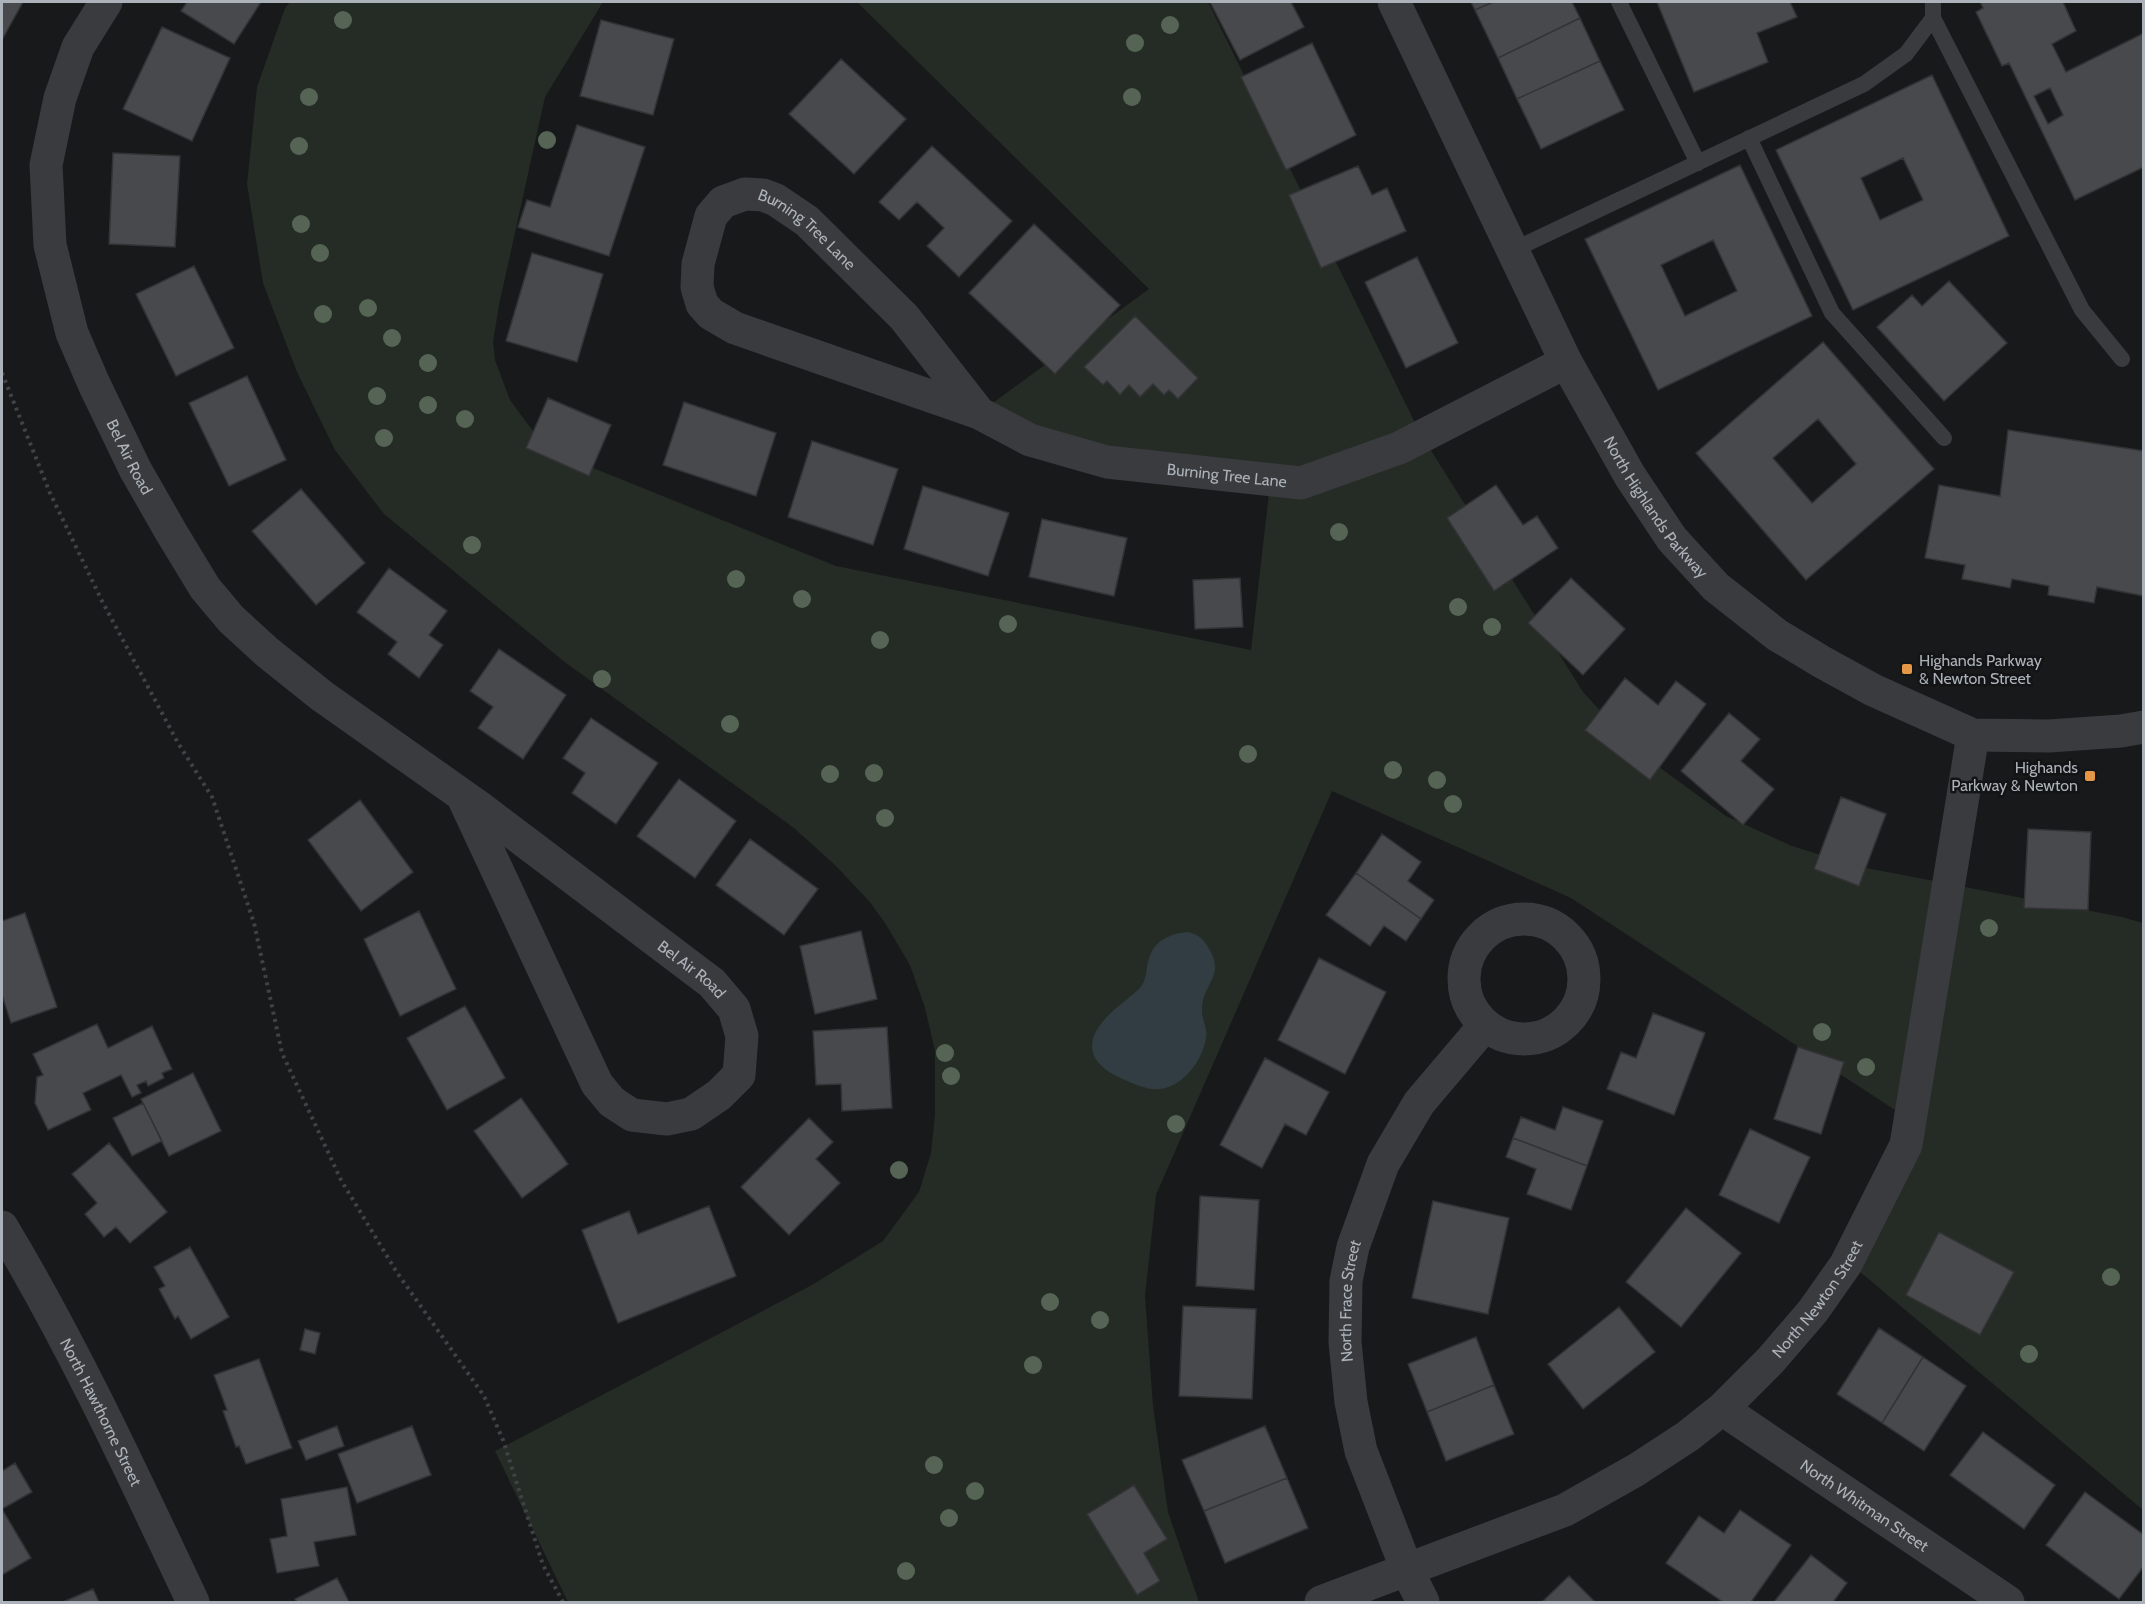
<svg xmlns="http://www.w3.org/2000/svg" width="2145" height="1604" viewBox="0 0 2145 1604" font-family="Cabin,sans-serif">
<rect width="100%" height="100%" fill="#18191a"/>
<path fill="#252c25" d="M290,2H603L545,97L499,305L493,342L495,360L510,400L536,435L556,453L836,566L1251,650L1269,493L979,413L1149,289L857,2H1208L1420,433L1583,692L1620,732L1655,764L1726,816L1792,846L1856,866L2122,917L2143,923V1510L1859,1271L1918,1125L1571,898L1332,791L1156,1195L1145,1296L1153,1406L1168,1512L1199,1602H568L495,1451L812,1285L883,1241L919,1192L931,1153L935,1114V1051L925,1008L910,965L885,923L869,901L835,865L794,828L566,663L384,514L335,450L297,372L263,283L247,184L257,87L285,8Z"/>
<path fill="#323d43" d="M1187,932C1197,934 1203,938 1208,947C1227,977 1201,984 1202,1011C1202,1020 1208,1029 1206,1038C1202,1061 1184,1086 1160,1089C1150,1091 1134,1084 1125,1080C1084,1063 1082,1038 1115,1009C1123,1002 1132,996 1139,989C1148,979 1145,970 1149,959C1154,940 1170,934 1187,932Z"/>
<path fill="#48494d" stroke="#333336" stroke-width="1.5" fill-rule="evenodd" d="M2,2H23L3,38L2,37Z
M187,2H261L234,44L181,11Z
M1210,2H1291L1304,27L1240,60Z
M1471,2H1493L1475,10Z
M1493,2H1572L1580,18L1498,58L1475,10Z
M1657,2H1790L1797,17L1757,33L1768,62L1694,92Z
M1980,2H2063L2076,31L2052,44L2066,72L2144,33V167L2075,200L2009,63L2002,66L1976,12L1983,8ZM2050,88L2063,115L2048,124L2034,96Z
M1580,18L1600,61L1517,99L1498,58Z
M601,20L674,39L653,115L580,96Z
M162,27L230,58L192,141L123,109Z
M1312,43L1356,135L1286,170L1241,77Z
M841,59L906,119L854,174L789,114Z
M1600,61L1624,110L1541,149L1517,99Z
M1932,75L2009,236L1853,310L1776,150ZM1903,158L1923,200L1880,220L1861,178Z
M577,125L645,147L609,256L518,227L527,200L550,207Z
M932,146L1012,221L959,277L927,246L944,228L917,202L899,220L879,202Z
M113,153L180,156L175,247L109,244Z
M1740,165L1812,316L1658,390L1585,239ZM1713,240L1737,291L1685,316L1661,265Z
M1358,166L1372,195L1387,188L1406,231L1321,268L1289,195Z
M1034,224L1120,305L1055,374L969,293Z
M532,253L603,274L577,362L506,341Z
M1417,257L1458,343L1406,368L1365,282Z
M194,266L234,348L176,376L136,294Z
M1949,281L2007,343L1944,401L1877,327L1912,295L1922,306Z
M1135,316L1198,378L1178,399L1169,390L1164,395L1153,384L1140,397L1129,385L1120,395L1107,381L1103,385L1084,367Z
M1823,342L1934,469L1806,580L1696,453ZM1818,419L1856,464L1812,503L1773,458Z
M247,376L286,460L229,486L189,403Z
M548,398L611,425L589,476L526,448Z
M684,402L776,433L756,496L663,465Z
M2008,430L2144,451V596L2097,587L2094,603L2048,595L2049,586L2012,579L2010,588L1962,579L1965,565L1925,558L1939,485L2000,496Z
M812,441L898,469L873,545L788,517Z
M1496,485L1523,525L1537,516L1558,548L1494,591L1447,518Z
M923,486L1009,513L988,576L904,549Z
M301,489L365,563L316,605L252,531Z
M1042,519L1127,538L1114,596L1029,577Z
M389,568L447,611L429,635L443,645L419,678L388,654L397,642L357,612Z
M1240,578L1243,627L1195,629L1193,580Z
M1571,578L1625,629L1583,675L1528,623Z
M499,649L566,695L523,759L478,728L493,707L470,691Z
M1625,678L1658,705L1676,681L1706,704L1650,780L1585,730Z
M1729,713L1760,739L1741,761L1774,789L1743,825L1681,771Z
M591,718L658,763L616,824L572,793L585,773L563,758Z
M679,779L736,821L695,878L637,836Z
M1841,797L1886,814L1859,886L1814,869Z
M360,800L413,872L361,911L308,840Z
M2028,829L2091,832L2088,910L2024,908Z
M1382,834L1421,862L1408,881L1434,900L1421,919L1356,873Z
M750,839L818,889L784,935L716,885Z
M1356,873L1421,919L1406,941L1384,926L1370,946L1326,915Z
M419,911L456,989L400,1016L364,939Z
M25,913L57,1007L11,1023L2,995V921Z
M861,931L877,999L815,1014L800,946Z
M1319,958L1386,992L1345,1074L1278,1040Z
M465,1006L505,1078L447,1110L407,1038Z
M1653,1013L1705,1033L1674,1115L1607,1089L1621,1052L1636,1058Z
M97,1024L108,1048L152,1026L172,1069L162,1073L164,1078L148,1086L146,1081L137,1085L141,1093L132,1097L121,1075L83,1093L91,1110L48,1130L35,1103L37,1077L43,1075L33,1054Z
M887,1027L892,1108L842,1111L841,1084L816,1085L813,1031Z
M1798,1047L1844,1062L1821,1134L1774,1119Z
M1265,1058L1329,1092L1306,1135L1285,1124L1262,1168L1220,1145Z
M193,1073L221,1131L169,1156L141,1099Z
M521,1098L568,1164L522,1198L474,1131Z
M143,1103L162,1141L132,1156L113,1118Z
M1563,1107L1603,1121L1587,1166L1513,1138L1521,1117L1555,1130Z
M809,1118L833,1142L816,1159L840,1183L789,1235L741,1187Z
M1750,1129L1810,1157L1779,1223L1719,1195Z
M1513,1138L1587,1166L1571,1210L1527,1194L1536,1169L1506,1157Z
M109,1143L167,1212L130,1243L116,1227L104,1237L85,1214L97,1203L72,1174Z
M1200,1196L1259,1200L1254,1290L1196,1286Z
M1433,1201L1509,1218L1488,1314L1412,1298Z
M709,1206L736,1276L618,1323L582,1230L629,1211L638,1234Z
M1686,1208L1741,1253L1681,1327L1626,1282Z
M1939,1232L2014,1272L1980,1335L1906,1295Z
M190,1247L229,1317L191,1339L178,1316L175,1319L159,1289L165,1286L154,1267Z
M1183,1306L1256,1309L1252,1399L1179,1396Z
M1619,1307L1655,1352L1583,1409L1548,1364Z
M1879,1328L1923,1357L1882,1423L1837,1394Z
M305,1329L320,1333L315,1354L300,1350Z
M1476,1337L1494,1385L1427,1412L1408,1364Z
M1923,1357L1966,1386L1924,1451L1882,1423Z
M259,1359L292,1448L246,1464L239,1446L236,1447L223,1411L227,1410L214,1375Z
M1494,1385L1514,1434L1446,1461L1427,1412Z
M337,1426L344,1446L306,1460L298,1441Z
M412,1426L431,1475L357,1503L338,1454Z
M1265,1426L1287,1478L1204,1511L1182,1460Z
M1983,1432L2055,1485L2024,1529L1950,1475Z
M15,1463L32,1492L2,1509L31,1558L2,1575V1471Z
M1287,1478L1308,1528L1225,1563L1204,1511Z
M1134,1485L1167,1539L1144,1553L1160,1581L1137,1595L1087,1514Z
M347,1487L356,1535L314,1542L319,1566L277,1573L270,1539L287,1536L281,1499Z
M2085,1492L2144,1535V1566L2119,1599L2046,1545Z
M1740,1510L1791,1545L1751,1602H1723L1666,1563L1699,1516L1724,1533Z
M1811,1555L1847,1583L1833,1602H1774Z
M1569,1576L1595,1602H1542Z
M337,1578L349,1602H297L295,1599Z
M93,1589L99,1602H63Z"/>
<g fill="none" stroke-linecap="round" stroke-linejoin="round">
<path stroke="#404346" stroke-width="4" stroke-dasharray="3 4.5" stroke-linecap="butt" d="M2,373L50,493L102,601L178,743L212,797L254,923L282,1053L341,1180L396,1271L484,1396L503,1440L543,1565L563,1602"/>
<path stroke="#3a3b3f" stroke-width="16" d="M1619,2L1698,163
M1933,18L2082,310L2122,359
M1749,138L1832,313L1944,438
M1513,250L1864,84L1906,54L1933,18V2"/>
<g stroke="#3a3b3f" stroke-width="33">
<path id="s1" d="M106,2L78,47L60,98L46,165L50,245L72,333L94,384L135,469L171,532L205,588L231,619L267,652L322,696L462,795L479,807L712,983L734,1009L742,1036L739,1075L719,1095L691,1114L667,1119L632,1115L612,1102L597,1084L462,795"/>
<path id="s2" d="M1394,2L1566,362L1630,476L1672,539L1716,587L1777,635L1822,662L1873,690L1973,735L2049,736L2121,731L2144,727"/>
<path id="s3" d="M979,413L755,335L735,328L711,314L702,304L697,287L698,264L711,216L723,202L745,194L763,195L776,200L807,221L904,317L979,413L1030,440L1107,462L1301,483L1399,448L1566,362"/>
<circle cx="1524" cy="979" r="60"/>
<path id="s4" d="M2,1227C74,1347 133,1475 193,1602"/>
<path id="s5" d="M1722,1409L2008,1602"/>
<path id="s6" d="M1321,1602L1565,1510L1636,1470L1688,1436L1722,1409L1770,1361L1813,1311L1846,1264L1906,1145L1973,735"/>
<path id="s7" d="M1423,1602L1407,1570L1361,1451L1351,1402L1345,1342L1346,1281L1353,1247L1383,1164L1419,1103L1485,1025"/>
</g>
</g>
<g fill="#556454">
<circle cx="343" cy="20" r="9"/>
<circle cx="1170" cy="25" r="9"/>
<circle cx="1135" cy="43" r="9"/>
<circle cx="309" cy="97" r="9"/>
<circle cx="1132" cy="97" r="9"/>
<circle cx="547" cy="140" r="9"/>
<circle cx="299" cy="146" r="9"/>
<circle cx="301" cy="224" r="9"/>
<circle cx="320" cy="253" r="9"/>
<circle cx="368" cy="308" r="9"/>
<circle cx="323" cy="314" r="9"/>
<circle cx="392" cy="338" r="9"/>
<circle cx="428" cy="363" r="9"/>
<circle cx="377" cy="396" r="9"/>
<circle cx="428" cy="405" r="9"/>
<circle cx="465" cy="419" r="9"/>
<circle cx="384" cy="438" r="9"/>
<circle cx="1339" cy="532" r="9"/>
<circle cx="472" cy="545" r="9"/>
<circle cx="736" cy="579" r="9"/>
<circle cx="802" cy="599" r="9"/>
<circle cx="1458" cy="607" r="9"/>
<circle cx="1008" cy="624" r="9"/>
<circle cx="1492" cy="627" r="9"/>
<circle cx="880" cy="640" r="9"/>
<circle cx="602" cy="679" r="9"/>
<circle cx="730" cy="724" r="9"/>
<circle cx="1248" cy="754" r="9"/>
<circle cx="1393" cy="770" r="9"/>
<circle cx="874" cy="773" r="9"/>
<circle cx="830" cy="774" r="9"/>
<circle cx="1437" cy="780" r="9"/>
<circle cx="1453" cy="804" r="9"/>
<circle cx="885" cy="818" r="9"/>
<circle cx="1989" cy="928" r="9"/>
<circle cx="1822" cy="1032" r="9"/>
<circle cx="945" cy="1053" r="9"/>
<circle cx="1866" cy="1067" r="9"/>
<circle cx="951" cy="1076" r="9"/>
<circle cx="1176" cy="1124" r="9"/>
<circle cx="899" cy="1170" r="9"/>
<circle cx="2111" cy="1277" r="9"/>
<circle cx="1050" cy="1302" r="9"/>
<circle cx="1100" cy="1320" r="9"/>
<circle cx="2029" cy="1354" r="9"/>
<circle cx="1033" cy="1365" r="9"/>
<circle cx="934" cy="1465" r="9"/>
<circle cx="975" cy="1491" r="9"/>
<circle cx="949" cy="1518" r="9"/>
<circle cx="906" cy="1571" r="9"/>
</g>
<g fill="#e59746" stroke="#131415" stroke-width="2">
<rect x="1901" y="663" width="12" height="12" rx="3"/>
<rect x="2084" y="770" width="12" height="12" rx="3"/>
</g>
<g text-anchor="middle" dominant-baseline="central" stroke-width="5" stroke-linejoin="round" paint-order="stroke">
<g font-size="16" fill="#acb2b9" stroke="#131415">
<text stroke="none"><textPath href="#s3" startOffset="506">Burning Tree Lane</textPath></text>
<text stroke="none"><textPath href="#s1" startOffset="483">Bel Air Road</textPath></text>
<text stroke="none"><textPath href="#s3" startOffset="1018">Burning Tree Lane</textPath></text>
<text stroke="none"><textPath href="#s2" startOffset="570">North Highlands Parkway</textPath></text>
<text stroke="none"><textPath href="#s1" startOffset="1254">Bel Air Road</textPath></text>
<text stroke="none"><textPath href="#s6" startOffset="594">North Newton Street</textPath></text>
<text stroke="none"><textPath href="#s7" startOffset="315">North Frace Street</textPath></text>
<text stroke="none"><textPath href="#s4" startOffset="210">North Hawthorne Street</textPath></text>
<text stroke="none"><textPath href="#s5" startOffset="172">North Whitman Street</textPath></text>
</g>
<g font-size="16" fill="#acb2b9" stroke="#131415" text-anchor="start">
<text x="1919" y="660">Highands Parkway<tspan x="1919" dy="18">&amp; Newton Street</tspan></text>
<text x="2078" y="767" text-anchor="end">Highands<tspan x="2078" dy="18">Parkway &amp; Newton</tspan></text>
</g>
</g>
<rect width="2145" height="1604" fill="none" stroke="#acb2b9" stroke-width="6"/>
</svg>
